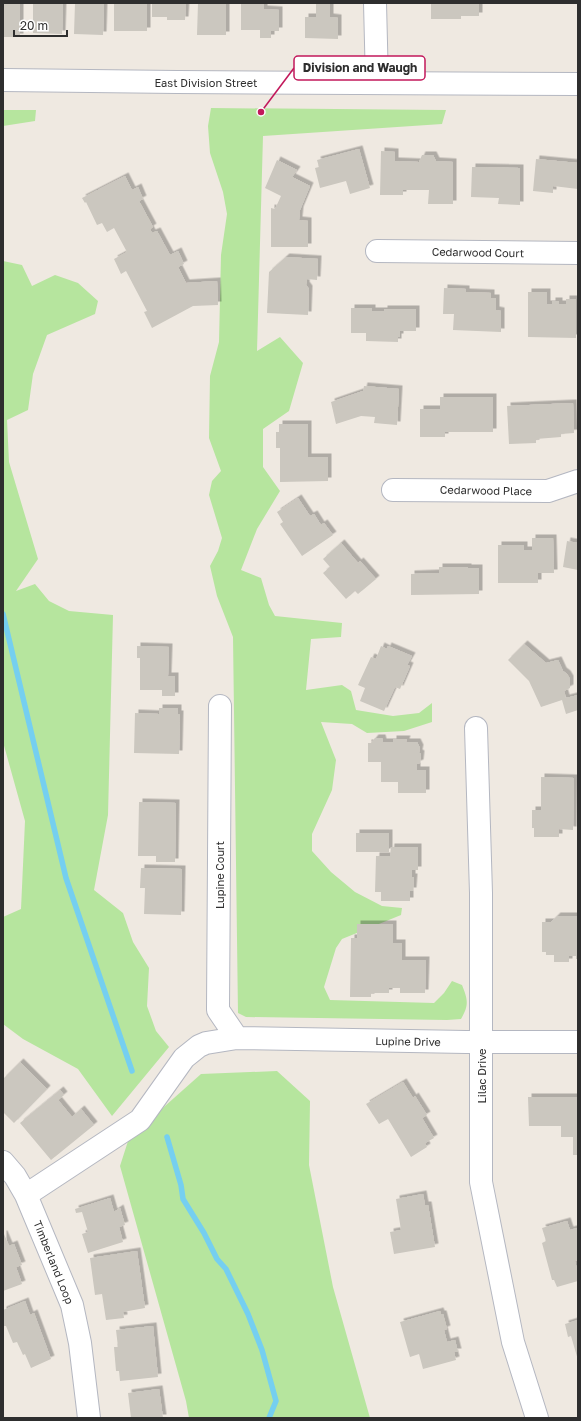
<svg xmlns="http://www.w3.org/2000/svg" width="581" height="1421" viewBox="0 0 581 1421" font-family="'Golos Text',sans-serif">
<defs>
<filter id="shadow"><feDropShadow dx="3.5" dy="-3.5" stdDeviation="0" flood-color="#0004"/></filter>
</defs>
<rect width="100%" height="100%" fill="#efe9e1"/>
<path fill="#b6e59e" d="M211,108L446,110L442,124L263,136L257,351L280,337L303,363L289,411L263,429V467L280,491L257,529L241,570L261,578L269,605L275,616L342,623L341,637L311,639L306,690L342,685L351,691L356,710L393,716L419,713L432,703V722L404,731L367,733L352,724L321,722L336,760L332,790L312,834V851L331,872L355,892L382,906L402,908L401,915L342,939L336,948L324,987L330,1000L434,1003L444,993L452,981L462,985C468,1000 469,1005 461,1019L447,1020L246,1017L238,1013L233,637L217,596L210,566L218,551L222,538L209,495L212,481L221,471L209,438L210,376L219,342L221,255L227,214L223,192L210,153L208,126Z
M3,110H36L35,121L3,126Z
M3,261L22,265L32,286L55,275L78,283L98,301L95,314L47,335L33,374L28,410L7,420L9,462L38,559L16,591L35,584L49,601L69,611L113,615L108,815L94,890L123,913L133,942L149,968L147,1006L156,1031L169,1047L112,1116L78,1069L23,1039L3,1024V917L21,909L25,821L3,742Z
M277,1071L310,1101L309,1165L333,1287L370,1418H189L186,1401L120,1166L129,1138L201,1074Z"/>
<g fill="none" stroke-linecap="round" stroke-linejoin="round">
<path stroke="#75cff0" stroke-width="5.5" d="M3,614L66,878L132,1071
M167,1137L181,1185L183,1199L204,1233L217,1259L226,1269L248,1314L262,1350L276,1401L269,1418"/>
</g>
<path fill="#cbc7bf" filter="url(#shadow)" d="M3,3H20V37H3Z
M33,3H63L62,34L33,33Z
M75,3H104L103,35L74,34Z
M114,3L147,4V31H114Z
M152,3H186L185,20H167V17H152Z
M198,3H226V35H197Z
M241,3H264V9L279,10V31H271V38H260V30H241Z
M316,3H330V17L338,18V39L305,38V17H316Z
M431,3H479V16H461V19H431Z
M359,149L370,188L350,194L346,181L320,188L315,168L319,167L317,160Z
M381,151L395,152V161L419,162L422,155H433L436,161L453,162V204H428L429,190H403V195H380Z
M536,159L578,163V189L553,186V193L533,191Z
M277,160L297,170L292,177L310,186L300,210L299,220L308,221V247H271V208L275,209L281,196L265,188Z
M472,167L520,168V205L498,204L499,198L471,197Z
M125,176L132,190L138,187L143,199L139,201L153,227L150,229L152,233L157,231L170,255L178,251L184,264L178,267L186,283L217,281L218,305L193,306L152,328L144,312L147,311L126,271L121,274L114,259L127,252L114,228L107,232L102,223L97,225L86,202L85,203L82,198Z
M286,257L318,259L317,280L307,279L306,285L309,289L308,315L267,313L269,272Z
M444,288L466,289V292L491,293V298H496V310L501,311V332L453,330L454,314H443Z
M528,292H547V304H552V301H559V304H566V299H576V338L528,337Z
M351,308H372V311H384V309H416V331H400V337H398V342L366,341V333H351Z
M364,386L399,389L397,425L374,423L375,417L361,416L336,424L331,402L363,391Z
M440,397H493V432H445V437H420V409H440Z
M573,403L574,433L561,434V437L536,439V443L509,444L507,406Z
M279,424H308V457H328V481L280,482V448H276V432H279Z
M298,498L310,516L314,514L321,525L324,523L333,535L302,556L280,524L283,522L277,512Z
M532,538H553L554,573H538V583H498V545H524V550H532Z
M567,541L578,543V570L563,567Z
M341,543L358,563L360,561L376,579L358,594L355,591L346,599L323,573L330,567L323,559Z
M439,567H468V568H479V594L411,595V574L439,573Z
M524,644L546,663L558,660L563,671L567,674L570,679V688L564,691L566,698L578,695V710L566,714L562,700L541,707L529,681L508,660Z
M137,646L169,647L168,676H175V696H162V690H140V658H137Z
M381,646L387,649L388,646L412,656L407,665L410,666L400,689L395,687L384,711L360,701L365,688L358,685L371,657L376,659Z
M159,708H178V714H180L179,754L134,753L135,713L159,714Z
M375,738H382L383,742H393V739H407L406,742H417L420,748L419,753L421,754L420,763L417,764V770H426V793H398V782H381V762H368V743H371Z
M541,777L574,778L573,830L559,829V837H534V828H532V810H541Z
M139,802L176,803L175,862H156V856H138Z
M356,833H389V852H356Z
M391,847H418V870H412V877H414L413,891H410V901H381V892H375L376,856H390Z
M141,868L182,869L181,915L144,914L145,888H140Z
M557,916H578V959H576V956H569V962H554V955H546V952H542V922H551Z
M357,924H393V943H402V960H426L425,993H400V988H389V993H371V997H350L351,938H357Z
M20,1062L47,1089L14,1123L3,1112V1079Z
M403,1082L413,1098L415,1096L427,1115L422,1118L434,1138L425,1143L427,1147L411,1157L388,1119L379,1124L366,1104Z
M60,1090L64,1095L58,1100L72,1117L81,1109L94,1125L51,1160L20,1123Z
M528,1097H578V1155H573V1137H561V1126H529Z
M423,1194L425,1205H428L435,1247L394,1254L390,1232L401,1230L396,1199Z
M110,1198L114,1212L120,1208L125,1225L119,1227L123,1242L88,1253L82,1234L88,1232L82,1212L76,1213L75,1209Z
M567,1221L570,1230L577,1228L578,1230V1260L575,1261L578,1273V1281L557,1287L554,1280H552L542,1243L546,1241L542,1228Z
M3,1234H4L9,1246L14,1244L22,1265L16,1267L22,1284L3,1291Z
M137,1251L145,1308L123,1312L124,1318L106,1320L102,1294L95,1295L90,1258Z
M25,1301L30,1315L34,1313L51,1359L31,1368L25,1354L23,1355L17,1342L13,1343L6,1326H4L3,1324V1310Z
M440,1311L441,1314H443L447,1329L444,1330L447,1342L455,1340L458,1352H454L456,1360L423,1369L419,1354L410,1357L400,1322Z
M578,1320V1360L571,1336L568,1337L565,1324Z
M153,1326L158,1377L120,1381L119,1371H116L114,1347H118L116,1330Z
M159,1389L163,1418H131L128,1393Z"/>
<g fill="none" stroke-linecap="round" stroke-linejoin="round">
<g stroke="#b4b7c1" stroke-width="24">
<path id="minor" d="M375,3L377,83
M3,80L177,82L578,84
M377,251L578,253
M393,490L548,491L578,481
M220,706L218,1010L237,1038
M476,728L481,893V1182L513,1342L537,1418
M3,1162L15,1176L26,1195L72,1305L80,1343L89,1418
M26,1195L140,1120L184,1058L199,1046L206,1043L237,1038L466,1042H578"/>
</g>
<use href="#minor" stroke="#fff" stroke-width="22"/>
</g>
<g text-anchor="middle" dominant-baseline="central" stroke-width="3.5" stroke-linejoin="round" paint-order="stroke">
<g font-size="11" fill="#2e2e2e" stroke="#fff">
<text x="206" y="82">East Division Street</text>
<text transform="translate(478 252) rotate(1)">Cedarwood Court</text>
<text transform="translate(486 490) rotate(1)">Cedarwood Place</text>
<text transform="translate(219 875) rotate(-90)">Lupine Court</text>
<text transform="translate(408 1041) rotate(1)">Lupine Drive</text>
<text transform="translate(481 1076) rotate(-90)">Lilac Drive</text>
<text transform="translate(54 1262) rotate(68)">Timberland Loop</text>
</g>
</g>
<path fill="none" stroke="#c2185b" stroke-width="1.5" d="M261 112L294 68"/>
<circle fill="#c2185b" stroke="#fff" stroke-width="1.5" cx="261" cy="112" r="4"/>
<rect fill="#fff" stroke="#c2185b" stroke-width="1.5" x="294" y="56" width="131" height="24" rx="4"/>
<g font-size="12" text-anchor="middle" font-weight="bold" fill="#2e2e2e">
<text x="360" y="72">Division and Waugh</text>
</g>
<rect width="581" height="1421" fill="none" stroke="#2e2e2e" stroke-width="8"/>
<path d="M14 30v6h53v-6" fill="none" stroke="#2e2e2e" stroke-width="2"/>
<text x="20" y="30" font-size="12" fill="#2e2e2e" stroke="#ffffff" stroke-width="3" paint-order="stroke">20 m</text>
</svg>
